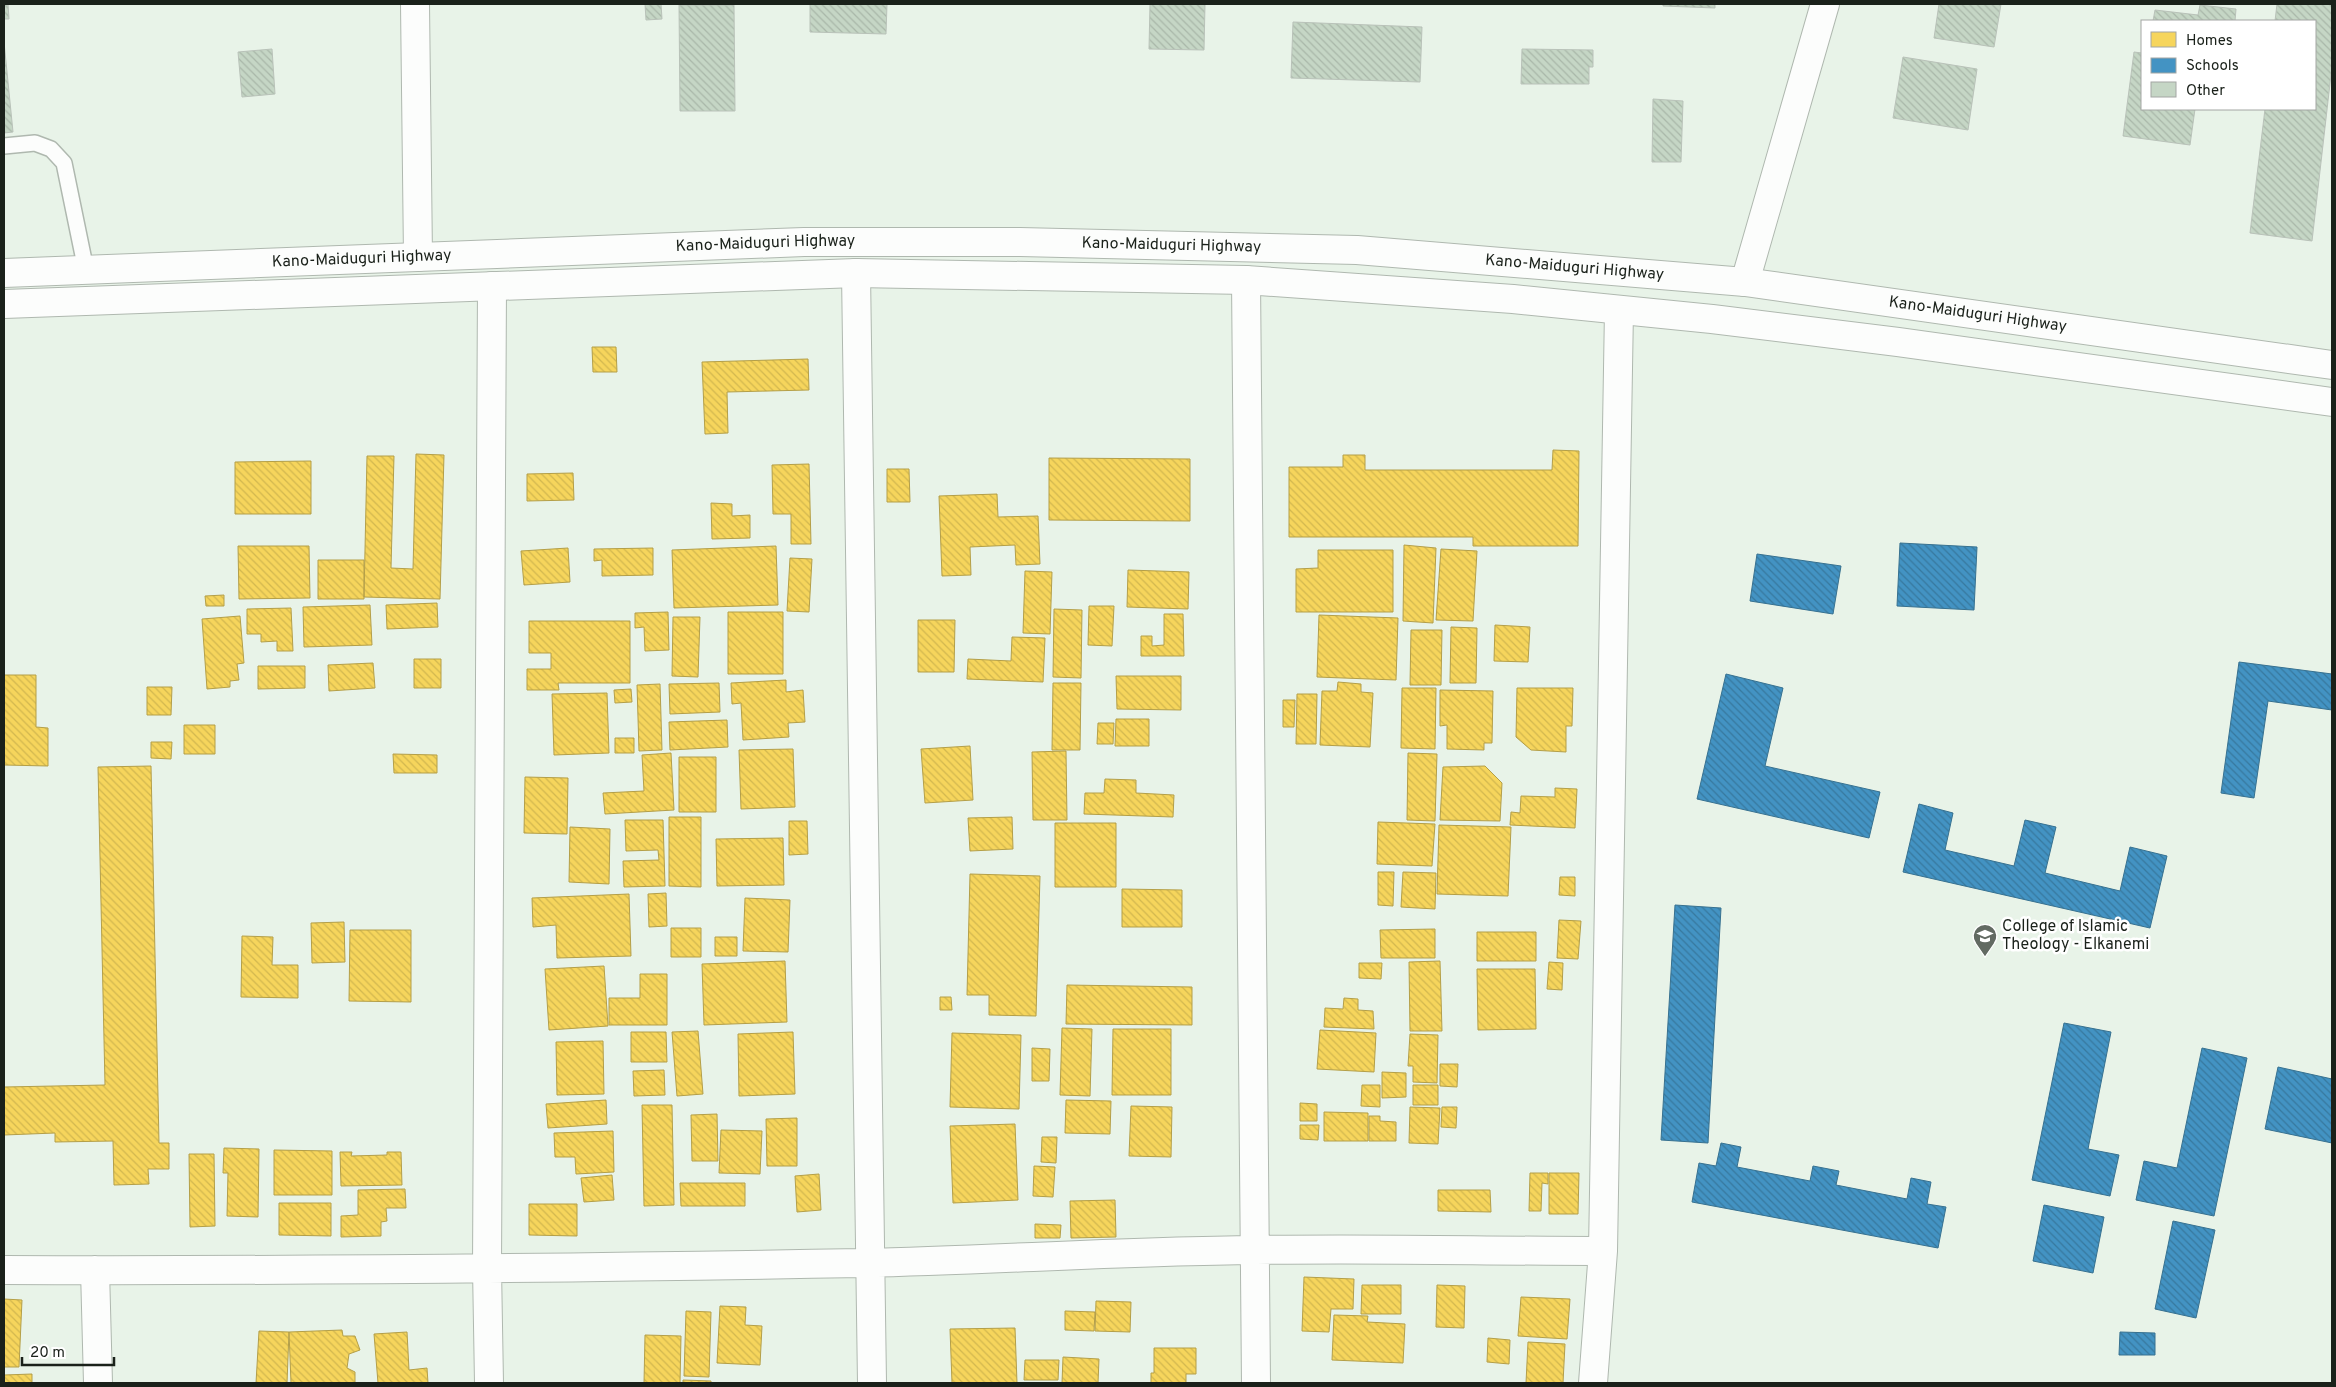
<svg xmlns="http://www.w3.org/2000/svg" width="2336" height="1387" viewBox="0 0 2336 1387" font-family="Overpass,sans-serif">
<defs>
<pattern id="homes-back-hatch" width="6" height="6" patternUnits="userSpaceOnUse" patternTransform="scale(1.25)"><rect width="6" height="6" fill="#f6d55c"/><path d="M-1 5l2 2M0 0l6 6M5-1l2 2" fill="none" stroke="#d2b74f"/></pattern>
<pattern id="schools-back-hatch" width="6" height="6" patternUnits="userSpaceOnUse" patternTransform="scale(1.25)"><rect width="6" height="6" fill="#4393c3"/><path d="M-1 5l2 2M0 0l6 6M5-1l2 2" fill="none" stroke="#37789e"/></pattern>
<pattern id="building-back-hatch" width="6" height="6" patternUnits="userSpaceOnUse" patternTransform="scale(1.25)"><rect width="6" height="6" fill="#c5d6c5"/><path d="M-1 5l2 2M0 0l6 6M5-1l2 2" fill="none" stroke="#a9b7a9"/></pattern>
</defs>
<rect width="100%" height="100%" fill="#e8f3e8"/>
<path fill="url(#homes-back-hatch)" stroke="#b49f48" d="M592,347H616L617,372H593Z
M808,359L809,390L727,392L728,433L705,434L702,362Z
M1553,450L1579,451L1578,546H1473V537H1289V467H1343V455H1365V470H1552Z
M416,454L444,455L440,599L364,597L367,456H394L391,568L413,569Z
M1049,458L1190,459V521L1049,520Z
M311,461V514H235V462Z
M809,464L811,544H791V514H773L772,465Z
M887,469H909L910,502H887Z
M573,473L574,500L527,501V474Z
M997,494L998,517L1038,516L1040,564L1016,565L1015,545L970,547L971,575L942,576L939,496Z
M711,503L732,504V516L750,515V538L712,539Z
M1404,545L1436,548L1433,623L1403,621Z
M238,546H309L310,598L239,599Z
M776,546L778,605L674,608L672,550Z
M568,548L570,582L524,585L521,551Z
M653,548V575L602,576V560L594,561V549Z
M1441,549L1477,551L1473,621L1436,620Z
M1318,550H1393V612H1296V569L1318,568Z
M790,558L812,559L809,612L787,611Z
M318,560H364V599H318Z
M1128,570L1189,572L1188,609L1127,607Z
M1025,571L1052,572L1050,634L1023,633Z
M224,595V606H206L205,596Z
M437,603L438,627L387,629L386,605Z
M370,605L372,645L304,647L303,607Z
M1089,606H1114L1112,646L1088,645Z
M291,608L293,651H277V641L261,642V634H247V609Z
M1054,609L1082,610L1081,678L1053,677Z
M668,612L669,650L645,651L644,627L635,628V613Z
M728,612H783V674H728Z
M1164,614H1183L1184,656H1141V636H1152V646L1164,645Z
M1319,615L1398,618L1396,680L1317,677Z
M240,616L244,663L237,664L239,680L230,681V687L207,689L202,619Z
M673,617H700L698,677L672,676Z
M918,620H955L954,672H918Z
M529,621H630V683H558L559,690H527V669H551V653H529Z
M1495,625L1530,627L1528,662L1494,661Z
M1451,627L1477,628L1476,683H1450Z
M1411,630H1442L1441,685H1410Z
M1012,637L1045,638L1043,682L967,679L968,659L1011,661Z
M414,659H441V688H414Z
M373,663L375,688L329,691L328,665Z
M258,666H305V688L258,689Z
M4,675H36V727L48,728V766L4,765Z
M1116,676H1181V710L1117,709Z
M786,680V692L803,690L805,722L788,723L789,737L743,740L741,703L732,704L731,683Z
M1338,682L1361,684V692L1373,693L1370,747L1320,745L1322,691H1337Z
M719,683L720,712L670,714L669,684Z
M1053,683H1081L1080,750H1052Z
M660,684L662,750L639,751L637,685Z
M147,687H172L171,715H147Z
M1402,688H1436L1435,749L1401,748Z
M1517,688H1573L1572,726H1566V752L1531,750L1516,737Z
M631,689L632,702L615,703L614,690Z
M1440,690L1493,691L1492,743H1484V750L1447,749V725L1440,726Z
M607,693L609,753L554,755L552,694Z
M1297,694H1317L1316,744H1296Z
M1283,700H1295L1294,727H1283Z
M1116,719H1149V746H1115Z
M727,720L728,747L670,750L669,722Z
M1098,723H1114L1113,744H1097Z
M184,725H215V754H184Z
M615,738H634V753H615Z
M151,742H172L171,759L151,758Z
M970,746L973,800L925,803L921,749Z
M793,749L795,807L741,809L739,750Z
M1066,751L1067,820H1033L1032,752Z
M671,753L674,810L605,814L603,793L644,791L642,755Z
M1408,753L1437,754L1435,821L1407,820Z
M393,754L437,755V773H394Z
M679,757H716V812H679Z
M151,766L159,1143H169V1169H148L149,1184L114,1185L113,1141L55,1142V1133L4,1135V1087L105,1085L98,767Z
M1485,766L1502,783L1500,821L1440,820L1443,767Z
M525,777L568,778L567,834L524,833Z
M1105,779L1136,780V793L1174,795L1173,817L1084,814L1085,793H1104Z
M1555,788L1577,789L1575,828L1510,825L1511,812L1520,813L1521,796L1555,797Z
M669,817H701V887L669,886Z
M1012,817L1013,849L970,851L968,818Z
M625,820H663L665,886L624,887L623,861L659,860L658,850L626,851Z
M789,821H807L808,854L789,855Z
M1378,822L1435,824L1432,866L1377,864Z
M1055,823H1116V887H1055Z
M1439,825L1511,827L1508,896L1437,894Z
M570,827L610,829L609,884L569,882Z
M783,838L784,885L717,886L716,839Z
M1378,872H1394L1393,906L1378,905Z
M1403,872L1436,873L1435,909L1401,907Z
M970,874L1040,876L1036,1016L989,1015V995H967Z
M1560,877H1575V896L1559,895Z
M1122,889L1182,890V927H1122Z
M666,893L667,926L649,927L648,894Z
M629,894L631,956L557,958L556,925L533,927L532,898Z
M745,898L790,900L788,952L743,951Z
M1559,920L1581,921L1578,959L1557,958Z
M344,922L345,962L312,963L311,923Z
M671,928H701V957H671Z
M1435,929V958H1381L1380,930Z
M350,930H411V1002L349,1001Z
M1477,932H1536V961H1477Z
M242,936L273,937L272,965H298V998L241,997Z
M715,937H737V956H715Z
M785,961L787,1022L704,1025L702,964Z
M1440,961L1442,1031H1410L1409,962Z
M1549,962L1563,963L1562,990L1547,989Z
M1359,963H1382L1381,979L1359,978Z
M604,966L608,1026L549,1030L545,969Z
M1477,969H1535L1536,1029L1478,1030Z
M640,974H667V1025H609V998H640Z
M1067,985L1192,987V1025L1066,1024Z
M940,997H951L952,1010H940Z
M1344,998L1358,999V1010L1373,1011L1374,1029L1324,1027L1325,1008L1343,1009Z
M1062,1028L1092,1029L1090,1096L1060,1095Z
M1113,1029H1171V1095H1112Z
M1320,1030L1376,1033L1374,1072L1317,1069Z
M698,1031L703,1094L677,1096L672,1032Z
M631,1032H666L667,1062H631Z
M793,1032L795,1094L739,1096L738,1034Z
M952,1033L1021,1035L1019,1109L950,1107Z
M1410,1034L1438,1035L1437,1083L1413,1082V1066H1408Z
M603,1041L604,1094L557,1095L556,1042Z
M1032,1048L1050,1049L1049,1081H1032Z
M1440,1064H1458L1457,1087L1440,1086Z
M664,1070L665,1095L634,1096L633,1071Z
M1382,1072L1406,1073V1097L1382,1098Z
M1362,1085H1380V1107L1361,1106Z
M1413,1085H1438V1105H1413Z
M606,1100L607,1124L548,1128L546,1104Z
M1066,1100L1111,1101L1110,1134L1065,1133Z
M1300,1103L1317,1104V1121H1300Z
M642,1105H672L674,1205L644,1206Z
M1131,1106L1172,1107L1171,1157L1129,1156Z
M1410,1107L1440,1108L1438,1144L1409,1143Z
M1442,1107H1457L1456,1128L1441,1127Z
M1324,1112L1368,1113V1141H1324Z
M717,1114L718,1161H692L691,1115Z
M1369,1116H1380V1121L1396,1122V1141H1369Z
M797,1118V1166H767L766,1119Z
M1015,1124L1018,1200L953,1203L950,1126Z
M1300,1125H1319L1318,1140L1300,1139Z
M721,1130L762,1131L760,1174L719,1173Z
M613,1131L614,1172L576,1174L575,1157H555L554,1133Z
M1042,1137H1057L1056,1163L1041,1162Z
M224,1148L259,1149L258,1217L227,1216L228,1173H223Z
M274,1150L332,1151V1195H274Z
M340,1152H352L351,1156L387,1155V1152H401L402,1185L341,1186Z
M189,1154H214L215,1226L190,1227Z
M1034,1166L1055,1167L1053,1197L1033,1196Z
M1530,1173H1548V1184L1542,1183L1541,1211H1529Z
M1549,1173H1579L1578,1214H1549Z
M819,1174L821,1210L797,1212L795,1176Z
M612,1175L614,1200L584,1202L581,1178Z
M680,1183H745V1206H681Z
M405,1189L406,1208H386L387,1221L381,1222V1236L341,1237V1216L358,1215V1190Z
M1438,1190H1490L1491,1212L1438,1211Z
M1115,1200L1116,1237L1071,1238L1070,1201Z
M279,1203H331V1236L279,1235Z
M529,1204H577V1236L529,1235Z
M1035,1224L1061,1225L1060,1238H1035Z
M1304,1277L1354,1279L1353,1309H1331L1329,1332L1302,1331Z
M1362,1285H1401V1314H1361Z
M1437,1285L1465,1286L1464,1328L1436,1327Z
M1521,1297L1570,1299L1567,1339L1518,1336Z
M4,1299L22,1300L19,1367H4Z
M1096,1301L1131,1302L1130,1332L1095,1331Z
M720,1306L746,1307L745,1325L762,1326L760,1365L717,1363Z
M686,1311L711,1312L709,1377L684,1376Z
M1065,1311L1095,1312L1094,1331L1065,1330Z
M1334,1315L1368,1316L1367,1322L1405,1324L1403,1363L1332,1360Z
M1015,1328L1017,1383H952L950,1329Z
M342,1330L343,1336H355L360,1350L349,1354L347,1368L355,1372V1383H291L289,1332Z
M259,1331L289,1332L287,1383H256Z
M407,1332L409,1370L427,1368L428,1383H378L374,1334Z
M645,1335L681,1336L680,1383H644Z
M1488,1338L1510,1340L1509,1364L1487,1362Z
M1528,1342L1565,1344L1563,1383H1526Z
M1154,1348H1196V1374H1186V1383H1151V1373H1154Z
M1063,1357L1099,1359L1098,1383H1062Z
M1025,1360H1059L1058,1380H1024Z
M32,1374V1383H4V1375Z
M683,1380L711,1381V1383H683Z"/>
<path fill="url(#schools-back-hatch)" stroke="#377190" d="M1900,543L1977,547L1974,610L1897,606Z
M1757,554L1841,566L1833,614L1750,601Z
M2239,662L2332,674V710L2268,701L2254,798L2221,793Z
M1726,674L1783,688L1765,766L1880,792L1869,838L1697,799Z
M1919,804L1953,813L1945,850L2014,866L2025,820L2056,827L2045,873L2120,891L2130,847L2167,856L2150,928L1903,872Z
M1675,905L1721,908L1708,1143L1661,1140Z
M2064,1023L2111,1032L2088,1149L2119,1155L2110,1196L2032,1180Z
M2202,1048L2247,1058L2214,1216L2136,1200L2144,1161L2177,1168Z
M2278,1067L2332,1079V1143L2265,1129Z
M1721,1143L1741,1147L1737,1167L1810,1181L1813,1166L1839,1171L1836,1185L1907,1199L1911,1178L1931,1182L1927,1204L1946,1207L1938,1248L1692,1202L1699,1163L1716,1166Z
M2044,1205L2104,1217L2093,1273L2033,1261Z
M2173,1221L2215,1230L2196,1318L2155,1309Z
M2120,1332L2155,1333V1355H2119Z"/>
<path fill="url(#building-back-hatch)" stroke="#b9c2b9" d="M4,4H8L9,19H4Z
M645,4H661L662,19L646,20Z
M810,4H887L886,34L810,32Z
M1150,4H1205L1204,50L1149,49Z
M1663,4H1715V8L1663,6Z
M1939,4H2001L1994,47L1934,38Z
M2277,4H2332V66L2312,241L2250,233L2265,109H2315V21H2275Z
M679,5H734L735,111H680Z
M2200,5L2236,9L2235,21H2153L2155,10L2198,15Z
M1293,22L1422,27L1420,82L1291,78Z
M4,42L13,132L4,133Z
M272,49L275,94L242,97L238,52Z
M1522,49L1593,50V67H1589V84H1521Z
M2134,52L2142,53V109H2195L2190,145L2123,136Z
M1903,57L1977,69L1968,130L1893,118Z
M1653,99L1683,101L1681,162H1652Z"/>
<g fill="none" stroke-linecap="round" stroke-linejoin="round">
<g stroke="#afb8af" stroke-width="18">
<path id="lane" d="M4,146L35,143L51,149L64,163L86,270"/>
</g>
<g stroke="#afb8af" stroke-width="30">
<path id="street" d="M415,4L418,257
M856,273L872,1383
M1246,280L1256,1383
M1745,282L1825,4
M4,1270C290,1271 577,1268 863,1263C995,1260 1126,1251 1257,1250C1372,1248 1487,1251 1603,1251
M95,1270L98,1383
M489,1383L487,1268L492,286
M1593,1383L1603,1251L1619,310"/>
</g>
<g stroke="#afb8af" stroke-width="30">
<g id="highway">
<path id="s1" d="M4,273L804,242H1020L1357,250L1745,282L2332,365"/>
<path d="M4,304L856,273L1246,280L1513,299L1712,319L1898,342L2332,402"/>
</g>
</g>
<use href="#lane" stroke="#fcfdfc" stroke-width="15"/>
<use href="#street" stroke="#fcfdfc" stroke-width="28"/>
<use href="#highway" stroke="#fcfdfc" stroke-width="28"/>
</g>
<defs>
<g id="school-pin" transform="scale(1.25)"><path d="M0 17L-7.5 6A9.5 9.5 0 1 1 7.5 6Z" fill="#626a62" stroke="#fff"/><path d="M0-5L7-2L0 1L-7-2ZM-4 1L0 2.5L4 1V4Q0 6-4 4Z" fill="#fff"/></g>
</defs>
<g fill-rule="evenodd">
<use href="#school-pin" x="1985" y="936"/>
</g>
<g text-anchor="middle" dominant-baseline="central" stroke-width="5" stroke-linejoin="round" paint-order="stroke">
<g font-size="16" fill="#1a211a" stroke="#fff">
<text stroke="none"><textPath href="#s1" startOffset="762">Kano-Maiduguri Highway</textPath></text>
<text stroke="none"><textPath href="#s1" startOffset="1168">Kano-Maiduguri Highway</textPath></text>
<text stroke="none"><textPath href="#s1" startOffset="358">Kano-Maiduguri Highway</textPath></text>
<text stroke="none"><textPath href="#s1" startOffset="1572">Kano-Maiduguri Highway</textPath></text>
<text stroke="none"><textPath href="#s1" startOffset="1978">Kano-Maiduguri Highway</textPath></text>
</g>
<g font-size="16" fill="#1a211a" stroke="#fff" text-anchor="start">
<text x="2002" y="927">College of Islamic<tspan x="2002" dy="18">Theology - Elkanemi</tspan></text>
</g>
</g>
<rect width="2336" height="1387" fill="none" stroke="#1a211a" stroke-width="10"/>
<rect x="2141" y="20" width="175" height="90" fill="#ffffff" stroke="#a3a6a3"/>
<rect x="2151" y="32" width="25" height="15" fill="#f6d55c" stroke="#a3a6a3"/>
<text x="2186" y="45" font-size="15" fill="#1a211a">Homes</text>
<rect x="2151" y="58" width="25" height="15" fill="#4393c3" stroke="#a3a6a3"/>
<text x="2186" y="70" font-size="15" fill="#1a211a">Schools</text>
<rect x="2151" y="82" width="25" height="15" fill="#c5d6c5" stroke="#a3a6a3"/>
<text x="2186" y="95" font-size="15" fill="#1a211a">Other</text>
<path d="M22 1357v8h92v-8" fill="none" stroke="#1a211a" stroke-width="2.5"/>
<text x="30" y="1357" font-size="15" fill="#1a211a" stroke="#ffffff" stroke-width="4" paint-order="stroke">20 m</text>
</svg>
